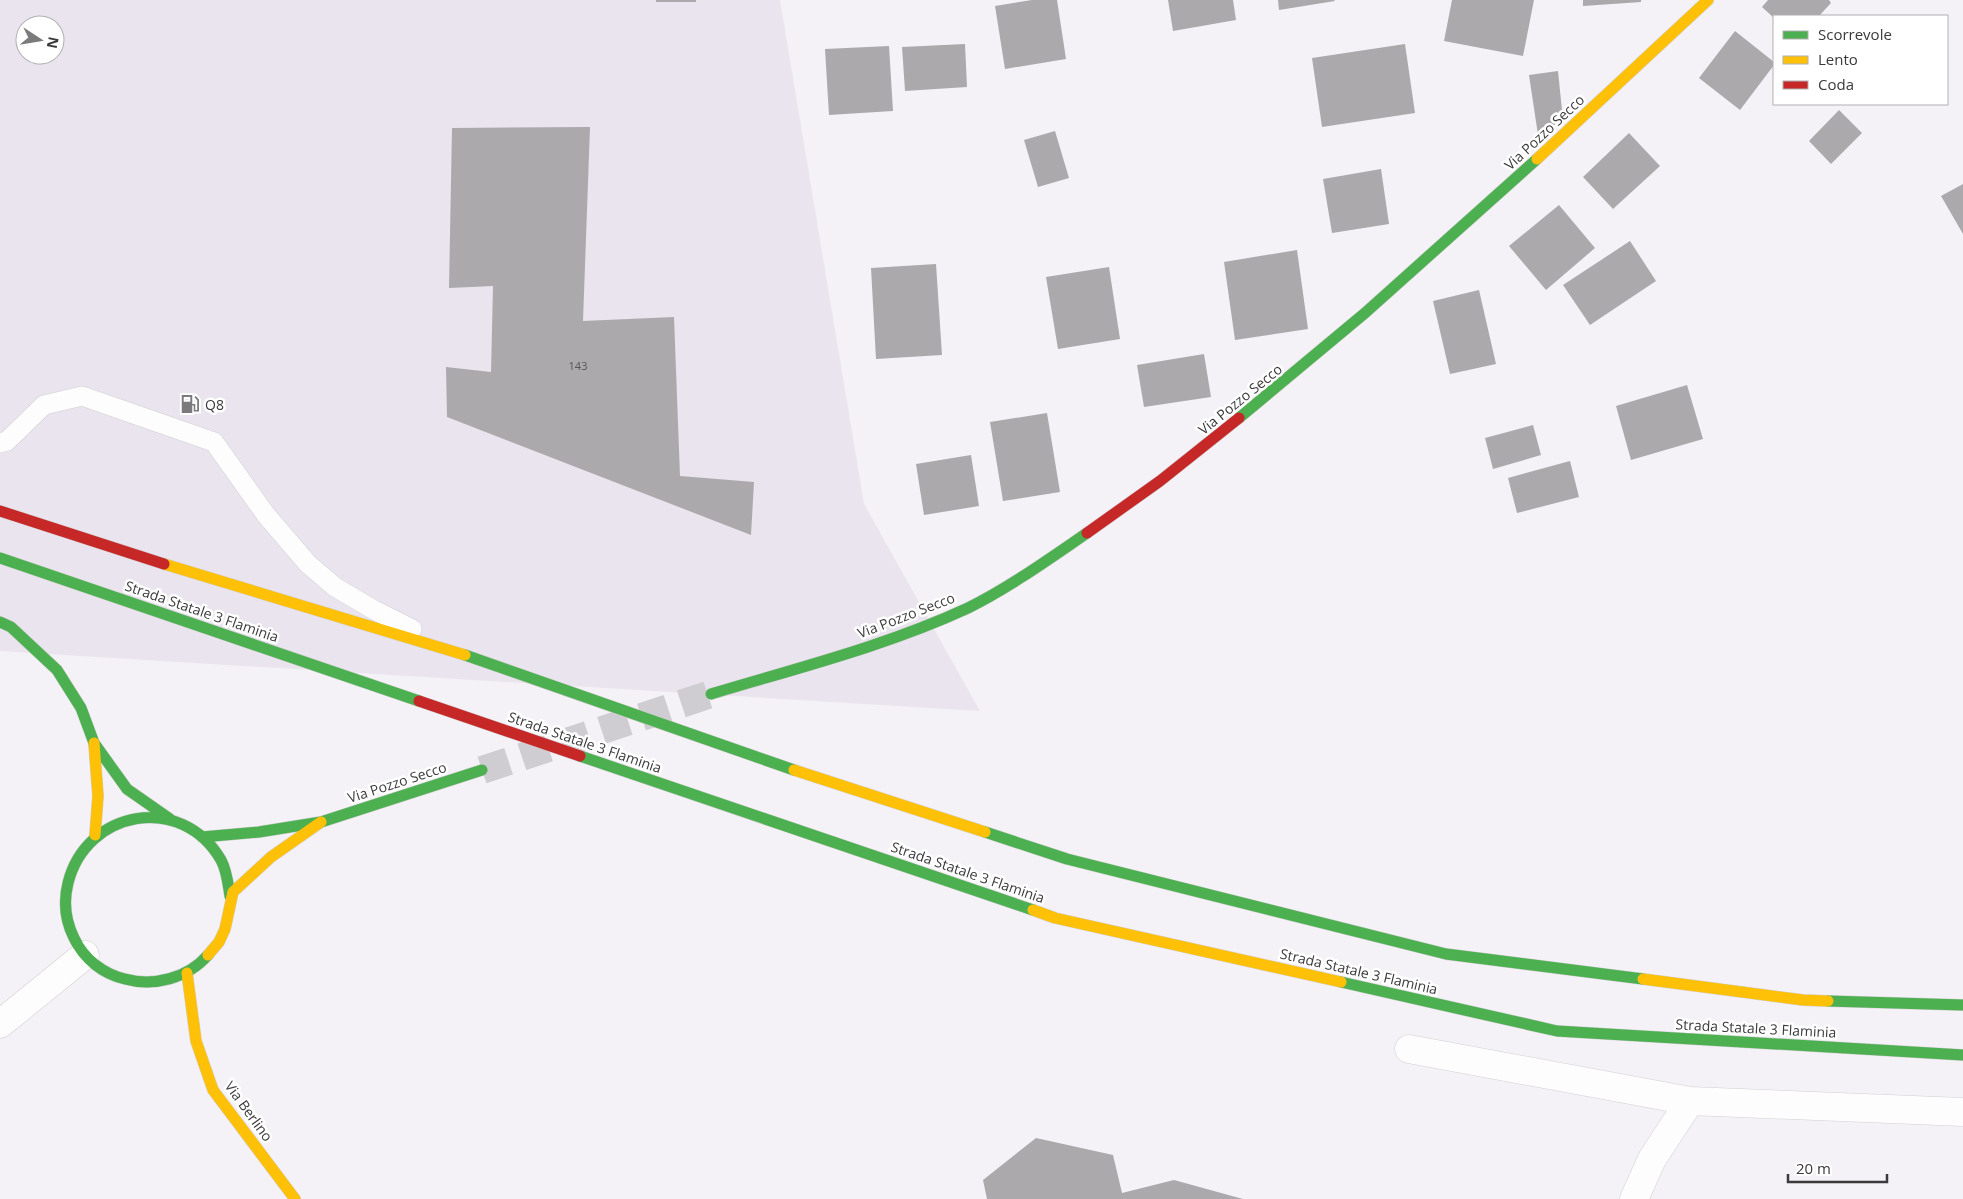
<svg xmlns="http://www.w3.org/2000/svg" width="1963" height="1199" viewBox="0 0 1963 1199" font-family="'Open Sans',sans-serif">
<rect width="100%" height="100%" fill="#f4f2f6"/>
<path fill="#e9e4ed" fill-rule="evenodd" d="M0,0H780L864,504L980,711L0,651ZM25,25H55V55H25Z"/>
<path fill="#aba9ab" d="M656,0H696V2H656Z
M1032,0H1057L1066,59L1005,69L995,6Z
M1168,0H1233L1236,20L1173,31Z
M1278,0H1334L1335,1L1279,10Z
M1452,0H1534L1523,56L1444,41Z
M1583,0H1641V2L1583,6Z
M1768,0H1829L1831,3L1819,16L1774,18L1762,7Z
M1735,31L1774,62V65L1740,110L1699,78Z
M965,44L967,87L905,91L902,47Z
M1405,44L1415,113L1322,127L1312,58Z
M889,46L893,111L829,115L825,49Z
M1558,71L1563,120L1538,135L1529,75Z
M1839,110L1862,133L1831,164L1809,141Z
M590,127L583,321L674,317L680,476L754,482L751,535L447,417L446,367L491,372L493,286L449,288L452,128Z
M1055,131L1069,178L1038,187L1024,140Z
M1629,133L1660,166L1613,209L1583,177Z
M1381,169L1389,224L1332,233L1323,179Z
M1963,184V234L1941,196Z
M1559,205L1595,248L1546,290L1509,246Z
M1630,241L1656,281L1590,325L1563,285Z
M1297,250L1308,329L1235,340L1224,262Z
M936,264L942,355L876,359L871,268Z
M1109,267L1120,339L1058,349L1046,277Z
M1479,290L1496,364L1450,374L1433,301Z
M1204,354L1211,397L1144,407L1137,365Z
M1687,385L1703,439L1631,460L1616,406Z
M1047,413L1060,492L1003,501L990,422Z
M1533,425L1541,455L1493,469L1485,438Z
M971,455L979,506L924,515L916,464Z
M1570,461L1579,497L1517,513L1508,478Z
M1036,1138L1113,1155L1122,1193L1174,1180L1243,1199H987L983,1180Z"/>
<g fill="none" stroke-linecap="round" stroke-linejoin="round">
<path stroke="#cfcdd1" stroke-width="28" stroke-dasharray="28 14" stroke-linecap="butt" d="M482,770L711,694"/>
<g stroke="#d1cfd2" stroke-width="20">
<path id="lane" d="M0,443L7,441L44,405L82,396L214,442L266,515L308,564L335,587L374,610L412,629"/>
</g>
<g stroke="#d1cfd2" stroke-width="29">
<path id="street" d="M0,1024L85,955
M1409,1049L1690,1101L1963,1112
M1634,1199L1652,1159L1690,1101"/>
</g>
<g stroke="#d1cfd2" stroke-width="12">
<path id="fast" d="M1239,418L1365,313L1537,159
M0,558L419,701
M0,622L11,627L57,670L81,708L94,743L127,789L170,819
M465,655L794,770
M711,694C797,668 886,646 968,608C1010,587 1049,559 1087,533
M580,756L1033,910
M985,832L1067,859L1446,954L1643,979
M202,837L259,832L321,822L482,770
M208,955C188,978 154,987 125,979C103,974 84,959 74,938C65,920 63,903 68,883C86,810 182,792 221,860C227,871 228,884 230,896
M1341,982L1557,1031L1963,1055
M1828,1001L1963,1005"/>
</g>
<g stroke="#d1cfd2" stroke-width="12">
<path id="slow" d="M1537,159L1708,0
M164,564L465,655
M94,743L98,796L95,835
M794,770L985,832
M1033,910L1055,918L1341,982
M208,955L219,942L225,929L233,892L271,857L321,822
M187,973L196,1041L213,1090L295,1199
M1643,979L1803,1000L1828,1001"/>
</g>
<g stroke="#d1cfd2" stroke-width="12">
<path id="jam" d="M0,511L164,564
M1087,533L1160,481L1239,418
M419,701L580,756"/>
</g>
<use href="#lane" stroke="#fdfdfe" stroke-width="19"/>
<use href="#street" stroke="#fdfdfe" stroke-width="28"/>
<use href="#fast" stroke="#4caf50" stroke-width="11"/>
<use href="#slow" stroke="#ffc107" stroke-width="11"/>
<use href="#jam" stroke="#c62828" stroke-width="11"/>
</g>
<defs>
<g id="fuel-bare" transform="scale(1.5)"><path d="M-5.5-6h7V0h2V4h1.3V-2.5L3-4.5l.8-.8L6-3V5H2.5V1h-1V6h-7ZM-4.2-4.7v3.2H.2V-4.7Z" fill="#7b7a7c" stroke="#fff" stroke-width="2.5" paint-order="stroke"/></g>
</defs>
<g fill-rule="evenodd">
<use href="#fuel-bare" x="190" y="404"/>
</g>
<g text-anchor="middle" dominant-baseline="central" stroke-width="5" stroke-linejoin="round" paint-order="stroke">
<g font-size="11" fill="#565557">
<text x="578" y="365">143</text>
</g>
<g font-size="14" fill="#3a393b" stroke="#fff">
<text transform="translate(1544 132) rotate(-43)">Via Pozzo Secco</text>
<text transform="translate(1240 399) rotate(-39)">Via Pozzo Secco</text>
<text transform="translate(202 611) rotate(19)">Strada Statale 3 Flaminia</text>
<text transform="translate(906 615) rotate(-21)">Via Pozzo Secco</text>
<text transform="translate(585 742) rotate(19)">Strada Statale 3 Flaminia</text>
<text transform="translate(397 782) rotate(-18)">Via Pozzo Secco</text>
<text transform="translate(968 872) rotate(19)">Strada Statale 3 Flaminia</text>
<text transform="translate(1359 971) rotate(13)">Strada Statale 3 Flaminia</text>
<text transform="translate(1756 1028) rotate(3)">Strada Statale 3 Flaminia</text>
<text transform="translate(249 1111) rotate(54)">Via Berlino</text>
</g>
<g font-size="14" fill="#3a393b" stroke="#fff" text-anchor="start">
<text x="205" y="404">Q8</text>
</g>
</g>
<rect x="1773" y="15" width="175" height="90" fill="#ffffff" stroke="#b0b0b1"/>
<rect x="1783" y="31" width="25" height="8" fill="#4caf50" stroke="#b0b0b1"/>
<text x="1818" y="40" font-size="15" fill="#3a393b">Scorrevole</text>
<rect x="1783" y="56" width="25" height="8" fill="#ffc107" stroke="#b0b0b1"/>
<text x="1818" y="65" font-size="15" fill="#3a393b">Lento</text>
<rect x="1783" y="81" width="25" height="8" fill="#c62828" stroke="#b0b0b1"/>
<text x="1818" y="90" font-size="15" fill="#3a393b">Coda</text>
<g transform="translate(40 40) rotate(102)"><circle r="24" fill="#ffffff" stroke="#b0b0b1"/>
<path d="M0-4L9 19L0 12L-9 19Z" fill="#7b7a7c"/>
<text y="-8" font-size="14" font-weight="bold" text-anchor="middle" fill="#3a393b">N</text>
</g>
<path d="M1788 1174v8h99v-8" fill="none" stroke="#3a393b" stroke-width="2.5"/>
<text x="1796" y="1174" font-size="15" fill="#3a393b" stroke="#ffffff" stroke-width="4" paint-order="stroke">20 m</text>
</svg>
